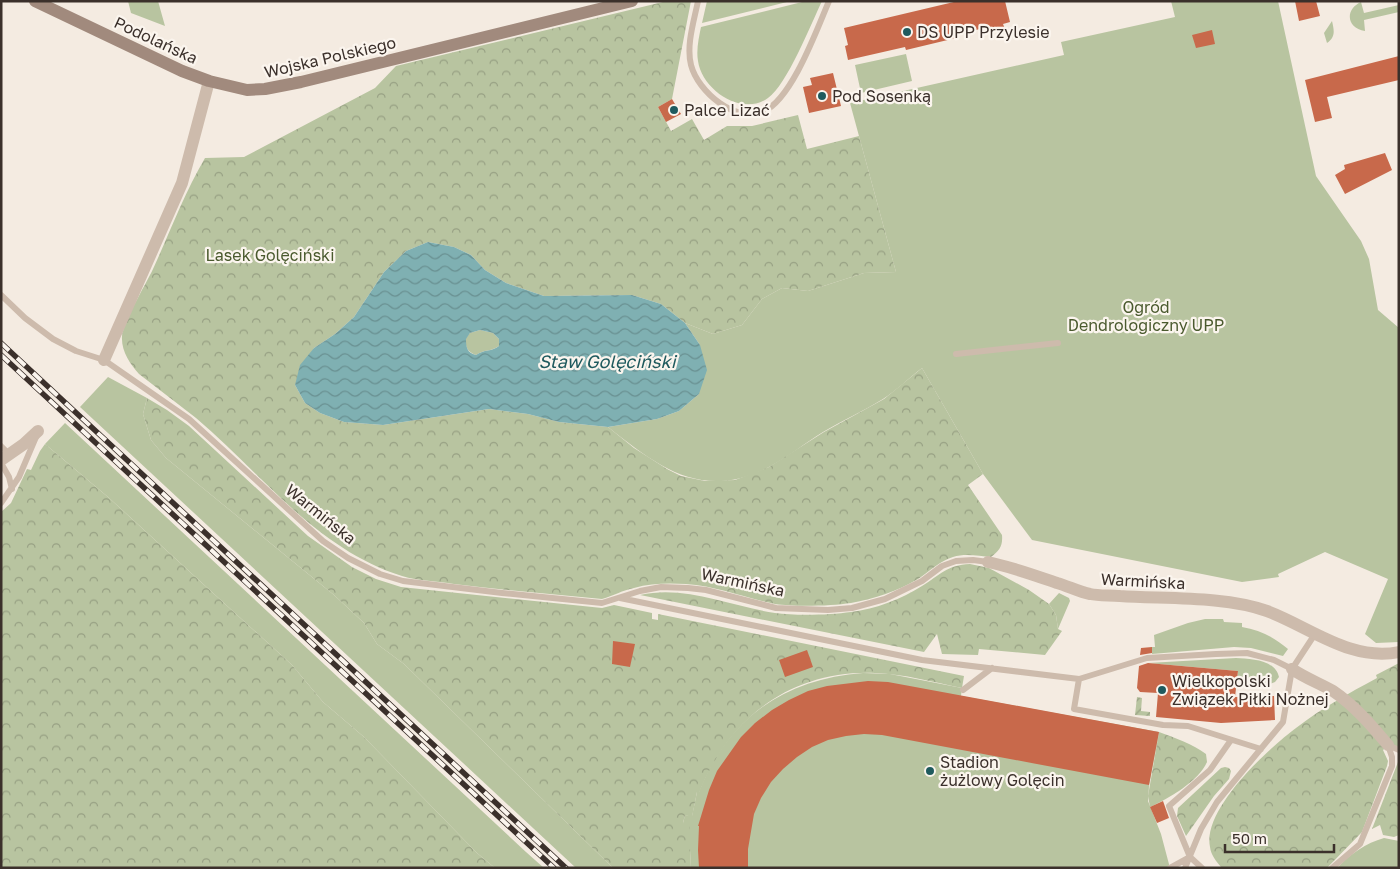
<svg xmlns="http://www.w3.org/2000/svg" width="1400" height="869" viewBox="0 0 1400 869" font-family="'Golos Text',sans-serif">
<defs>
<pattern id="forest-crowns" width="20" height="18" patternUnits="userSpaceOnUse" patternTransform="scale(1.25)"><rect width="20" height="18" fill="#b8c4a0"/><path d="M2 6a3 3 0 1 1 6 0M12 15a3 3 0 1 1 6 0" fill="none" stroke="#97a083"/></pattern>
<pattern id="garden-furrows" width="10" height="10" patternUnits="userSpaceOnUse" patternTransform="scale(1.25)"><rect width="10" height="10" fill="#b8c4a0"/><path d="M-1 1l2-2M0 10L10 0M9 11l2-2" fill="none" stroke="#97a083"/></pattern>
<pattern id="water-waves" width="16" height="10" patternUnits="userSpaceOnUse" patternTransform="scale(1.25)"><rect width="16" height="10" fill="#7fb0b2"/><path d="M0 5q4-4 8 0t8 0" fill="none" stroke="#699091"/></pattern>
</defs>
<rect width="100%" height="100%" fill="#f4ebe1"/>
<path fill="#b8c4a0" d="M128,1H158L165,26L131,13Z
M707,1H791L702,23Z
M806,1H822C811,24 787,85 768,98C742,117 702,90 698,61C696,50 699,37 701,27Z
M1171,1H1278L1316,176L1361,241L1369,259L1378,310L1399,328V642L1376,643L1365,634L1388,579L1325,552L1278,574L1279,577L1242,582L1032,540L983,474L922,368C909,378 897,390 883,399C864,411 843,420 823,432C805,443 788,457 769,467C702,501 660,468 608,427L657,419L679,411L699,394L700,345L685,323L713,334L742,325L762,299L782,288L808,291L864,273L896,272L850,103L1064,55L1061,42L1175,17Z
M1361,2L1364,13L1399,5V12L1364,20L1365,31C1346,28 1345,9 1361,2Z
M1332,21C1334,30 1336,37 1327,43L1324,33Z
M906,54L912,81L861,93L855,65Z
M480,330L493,333L499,339V346C491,352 484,349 476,355C467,352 466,347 465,339L470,333Z
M108,377L147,398L143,414L151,440L166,458L334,595L364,623L377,644L404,664L613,868H576L80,407Z
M65,423L526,852L544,868H495L477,853L364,737L323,702L292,665L108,497L45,444Z
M1059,593L1069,598L1070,601L1058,629L1056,615L1049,604Z
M1205,619H1223L1224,622L1242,623V627C1260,630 1274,637 1288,649L1283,656L1251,648L1234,647L1152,654V647H1155L1154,635L1188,623Z
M1236,658C1250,659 1275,659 1279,677L1275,682L1270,684L1237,681L1238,671L1148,663Z
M863,673L890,674L962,688L961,696L1159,732L1149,786L1148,801L1161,834L1170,868H691L690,850H688V837L683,823L685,815L692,816L697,792H699C728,718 784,679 863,673Z
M1384,838L1399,841V868H1337C1350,854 1366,843 1384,838Z"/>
<path fill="url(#forest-crowns)" d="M667,1H691L672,99L658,107L671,131L692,119L704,140L727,126H752L798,115L807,149L859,136L896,272L864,273L808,291L782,288L762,299L742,325L713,334L685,323L661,304L632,295L544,296L506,283L485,270L471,255L454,247L428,242L406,251L384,272L354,317L335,334L314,348L295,385L305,403L320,413L344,422L383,425L489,409L528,414L559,422L608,427L634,448L667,469L681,476L705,481L735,480L769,467L824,432L884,399L922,368L983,474L968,485L1002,535C1003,546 999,551 991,557C979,556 965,553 953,557C940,561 930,571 918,579C898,591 874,599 851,603C831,606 795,607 775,604C745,598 717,586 686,584C669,583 651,583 634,588C623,590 613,596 602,599C552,594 503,590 454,584C438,581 418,581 402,576C316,549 262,474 196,418C177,403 158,389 139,374C130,364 121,351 122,336C124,320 145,286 153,269C170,232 184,194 205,158L244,157L375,88L396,66Z
M147,398L167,410L189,426L308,536L352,567L376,579L401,587L602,608L614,605L652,613V619L658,620V614L964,676L962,688C933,682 904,674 875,673C792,670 729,717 699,793L697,792L692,817L685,815L683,823L690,824L688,849H690L691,868H613L404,664L377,644L364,623L334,595L166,458L151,440L143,414Z
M45,444L108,497L292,665L323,702L364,737L477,853L495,868H1V512L11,503L27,469L31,470L40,451Z
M970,564L989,568L1029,590L1049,604L1056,615L1058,629L1062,631L1045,655L979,649L978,655L942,654L937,634L924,652L640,595C686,585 729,606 775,613C796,616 830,615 851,612C876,609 901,599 922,586C940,575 947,565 970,564Z
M1399,663V835L1394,837L1383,835L1380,825L1372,829L1398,762V752L1391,743L1383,750L1388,761L1387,766L1362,832L1327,868L1221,867C1216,861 1211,855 1210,847C1202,809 1269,748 1296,728C1322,708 1349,693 1377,678L1376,675Z
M1159,732C1175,738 1193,744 1206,754L1207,762C1199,781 1168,799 1150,807L1148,796Z
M1225,767L1229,768L1231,771L1229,779L1214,796L1186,836L1177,816L1178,808L1221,768Z"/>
<path fill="url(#garden-furrows)" d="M1137,697L1142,698L1141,711L1150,712V716L1135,715Z"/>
<path fill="url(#water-waves)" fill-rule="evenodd" d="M428,242L454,247L471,255L485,270L506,283L544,296L632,295L661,304L685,323L700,345L707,370L699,394L679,411L657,419L608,427L559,422L528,414L489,409L383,425L344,422L320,413L305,403L295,385L300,365L314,348L335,334L354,317L384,272L406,251ZM480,330L493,333L499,339V346C492,352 484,349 476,355C467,353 466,347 466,339L470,333Z"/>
<path fill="#c8694b" d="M958,1H1005L1010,22L1003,24L1005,29L985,34L984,28L956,35V38L906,50L905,47L848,60L845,46L848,45L844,28Z
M1295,1H1316L1320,16L1299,21Z
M1212,30L1215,44L1196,48L1192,35Z
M1399,56V80L1327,97L1332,118L1315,122L1305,80Z
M833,73L841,106L809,113L803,87L812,85L810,78Z
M672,99L681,114L666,122L658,107Z
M1385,153L1392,170L1345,194L1335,175L1345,169L1344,165Z
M613,641L635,644L630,667L612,664Z
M1152,647V653L1140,655L1141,648Z
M807,650L813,667L785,677L779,660Z
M1148,663L1238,671L1235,697L1274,696L1275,720L1221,723L1156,717L1158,693L1140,692L1137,688L1139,666Z
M868,681L888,682L1159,732L1149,785L882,735L864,734L846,736L828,740L812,747L797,757L783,769L771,782L761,798L754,814L748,849V868H699L698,850L699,826H698L709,790L717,771L741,737L755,723L772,710L789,700L808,691L827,686Z
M1163,801L1169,818L1157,823L1150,807Z"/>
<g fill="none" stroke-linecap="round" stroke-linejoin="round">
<path stroke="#cdbbac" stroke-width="6" d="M698,1C694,21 686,45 691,65C698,92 736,124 764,111C792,99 817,29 829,1
M1,295L25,318L53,339L76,351L104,360L189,419L323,541L348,558L380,574L403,581L502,593L602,603L640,591L661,587L688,588L706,590L776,608L828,610L852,608L885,599L922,581L942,566L956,561L973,560L988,562
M956,354L1058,343
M1,446L10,455
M1,463L9,477L12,489
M1,503L19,477L36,437
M620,598L922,660L1079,679L1147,658L1216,654L1247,653L1274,660L1292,669
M1079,679L1074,709L1163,725L1188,726L1261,749
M963,690L992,668
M1190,857L1202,868
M1170,868L1190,857L1169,806L1210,770L1231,740
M1185,868L1201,829L1217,802L1283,722L1292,669L1315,634
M1332,868L1360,844L1392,766V757L1388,745L1399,750"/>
<path stroke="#cdbbac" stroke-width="12" d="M104,360L182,183L209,81
M1,460L24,444L38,431
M988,562C1012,567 1034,575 1057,583C1068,586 1079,592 1090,594C1099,596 1110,595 1120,596C1165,599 1225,596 1267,611C1310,627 1351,662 1399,652
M1292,669C1305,678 1319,683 1333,691C1354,705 1372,726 1388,745"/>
<path stroke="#a18a7d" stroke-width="12" d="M35,1L182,71L209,81L247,90L265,89L301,82L632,1"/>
<g stroke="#3b302b" stroke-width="5.5">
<path id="rail" d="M1,343L566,868
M1,355L554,868"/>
</g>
<use href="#rail" stroke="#fbf5ee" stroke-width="4" stroke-dasharray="11" stroke-linecap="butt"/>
</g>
<g fill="#1f5a5e" stroke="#fbf5ee" stroke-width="2">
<circle cx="907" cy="32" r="5"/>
<circle cx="822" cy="96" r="5"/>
<circle cx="674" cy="110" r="5"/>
<circle cx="1162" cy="690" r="5"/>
<circle cx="930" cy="771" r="5"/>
</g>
<g text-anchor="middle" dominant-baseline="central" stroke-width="4.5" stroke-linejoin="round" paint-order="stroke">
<g font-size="16" fill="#3b302b" stroke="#fbf5ee" text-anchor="start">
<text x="917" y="32">DS UPP Przylesie</text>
<text x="832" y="96">Pod Sosenką</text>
<text x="684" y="110">Palce Lizać</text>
<text x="1172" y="681">Wielkopolski<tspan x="1172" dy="18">Związek Piłki Nożnej</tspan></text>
<text x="940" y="762">Stadion<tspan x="940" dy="18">żużlowy Golęcin</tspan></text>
</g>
<g font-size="16" fill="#3b302b" stroke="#fbf5ee">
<text transform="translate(156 40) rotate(25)">Podolańska</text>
<text transform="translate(330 57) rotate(-13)">Wojska Polskiego</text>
<text transform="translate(321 514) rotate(39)">Warmińska</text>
<text transform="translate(1143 581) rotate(3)">Warmińska</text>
<text transform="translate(743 582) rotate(12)">Warmińska</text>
</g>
<g font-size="16" fill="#4a5a2e" stroke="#fbf5ee">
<text x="270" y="255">Lasek Golęciński</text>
<text x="1146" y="307">Ogród<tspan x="1146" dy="18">Dendrologiczny UPP</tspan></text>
</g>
<g font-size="18" font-style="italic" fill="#1f5a5e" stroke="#fbf5ee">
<text x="607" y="361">Staw Golęciński</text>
</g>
</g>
<rect width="1400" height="869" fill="none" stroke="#3b302b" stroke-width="5"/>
<path d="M1225 844v8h109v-8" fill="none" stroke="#3b302b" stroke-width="2.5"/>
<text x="1232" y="844" font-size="15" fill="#3b302b" stroke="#fbf5ee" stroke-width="4" paint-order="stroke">50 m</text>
</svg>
